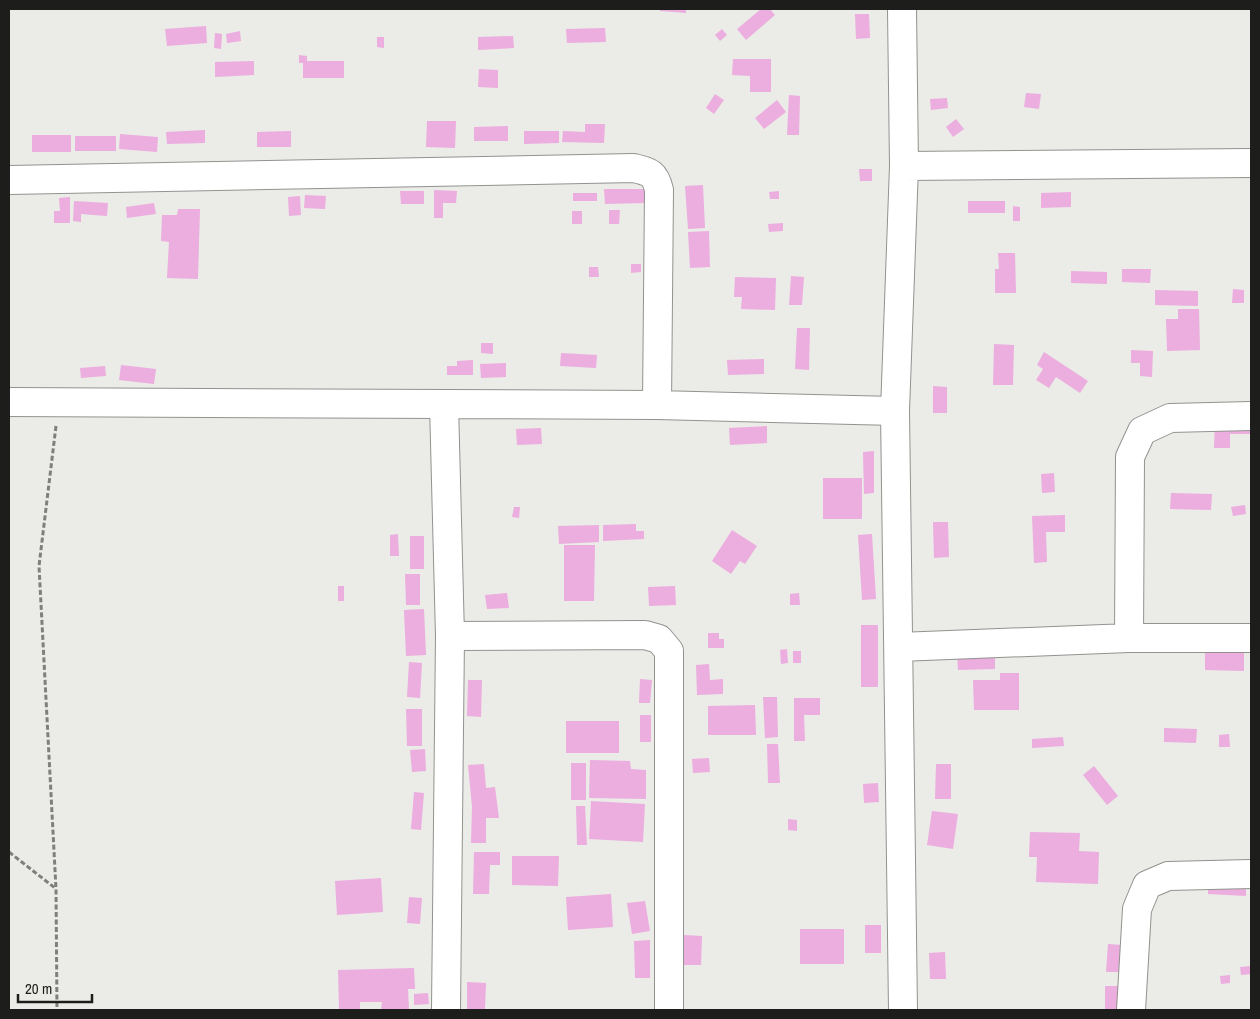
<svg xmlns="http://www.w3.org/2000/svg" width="1260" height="1019" viewBox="0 0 1260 1019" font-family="'Archivo Narrow',sans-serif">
<rect width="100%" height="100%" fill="#ebebe8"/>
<path fill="#ecaddf" d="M660,9H686V13L660,11Z
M761,9H770L775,15L746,40L737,29Z
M855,14H869L870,38L856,39Z
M206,26L207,43L167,46L165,29Z
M605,28L606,42L567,43L566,29Z
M722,29L727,35L720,41L715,35Z
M240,31L241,41L227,43L226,34Z
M215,33L222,34L221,49L214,48Z
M513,36L514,48L478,50V37Z
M377,37H384V48L377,47Z
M299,55L307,56V61H344V78H303V63H299Z
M733,59H771V92H750V76L732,75Z
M254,61V75L215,77V62Z
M479,69L498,70V88L478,87Z
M1026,93L1041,94L1039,109L1024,107Z
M715,94L724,100L714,114L706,108Z
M789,95L800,96L799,135H787Z
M947,98L948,108L931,110L930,99Z
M777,100L786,112L764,129L755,118Z
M956,119L964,129L953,137L946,127Z
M427,121H456L455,148L426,147Z
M585,124H605L604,143L562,142L563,131L585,132Z
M508,126V141H474V127Z
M205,130V143L167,144L166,132Z
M291,131V147H257V132Z
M524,131H559V143L524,144Z
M120,134L158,137L157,152L119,149Z
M32,135H71V152H32Z
M75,136H116V151H75Z
M859,169H872V181H860Z
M703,185L705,228L688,229L685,186Z
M604,189H645V203L605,204Z
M434,190L457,191L456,203H443V218H434Z
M400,191H424V204H401Z
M779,191V199H770L769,192Z
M1071,192V207L1041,208V193Z
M573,193H597V201H573Z
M305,195L326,196L325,209L304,208Z
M300,196L301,215L289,216L288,197Z
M70,197V223H54V211H60L59,198Z
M74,201L108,203L107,216L81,214V222L73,221Z
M968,201H1005V213H968Z
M154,203L156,214L127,218L126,207Z
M1013,206L1020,207V221H1013Z
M178,209H200L198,279L167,278L169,242L161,241L162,215H177Z
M609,210H620L619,224H609Z
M572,211H582V224H572Z
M783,223V231L769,232L768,224Z
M709,231L710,267L690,268L688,232Z
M998,253H1015L1016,293H995V269H999Z
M631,264H641V272L631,273Z
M589,267H598L599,277H589Z
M1122,269H1151L1150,283L1122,282Z
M1071,271L1107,272V284L1071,283Z
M791,276L804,277L802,305H789Z
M735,277L776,278L775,310L741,309L742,297H734Z
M1233,289L1244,290V303H1232Z
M1155,290L1198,291V306L1155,305Z
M1178,309H1199L1200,350L1167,351L1166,319H1178Z
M797,328H810L809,370L795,369Z
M481,343H493V354L481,353Z
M994,344L1014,345L1013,385H993Z
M1131,350L1153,351L1152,377L1140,376V363H1131Z
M1044,352L1088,381L1080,393L1056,377L1049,388L1036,380L1043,369L1037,365Z
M561,353L597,355L596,368L560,366Z
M764,359V374L728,375L727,360Z
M473,360V375H447V366H457V361Z
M506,363V377L481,378L480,364Z
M121,365L156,369L154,384L119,380Z
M105,366L106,376L81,378L80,368Z
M933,386L947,387V413H933Z
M1215,421L1251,422V434H1230V448H1214Z
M767,426V443L730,445L729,428Z
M541,428L542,444L517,445L516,429Z
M874,451V493L864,494L863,452Z
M1054,473L1055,492L1042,493L1041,474Z
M823,478H862V519H823Z
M1171,493L1212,494L1211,510L1170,509Z
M1245,505L1246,514L1233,516L1231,507Z
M514,507H520L519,518L512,517Z
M1065,515V532H1046L1047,562L1034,563L1032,516Z
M933,522H948L949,557L934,558Z
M636,524V531H644V539L603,541V525Z
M599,525V542L559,544L558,526Z
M732,530L757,546L745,564L740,561L731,574L712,561Z
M398,534L399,556H390V535Z
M872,534L876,599L862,600L858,535Z
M410,536H424V569H410Z
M564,545H595L594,601H564Z
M405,574H420V605H406Z
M338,586H344V601H338Z
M675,586L676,605L649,606L648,587Z
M507,593L509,608L487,609L485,595Z
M799,593L800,605H790V594Z
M424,609L426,655L406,656L404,610Z
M861,625H878V687H861Z
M708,633H719V639H724V648H708Z
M787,649L788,663L781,664L780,650Z
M793,651H801V663H793Z
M1205,651L1244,652V671L1205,670Z
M995,653V669L958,670L957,654Z
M409,662L422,663L420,698L407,697Z
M709,664L710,680L723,679V694L697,695L696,665Z
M1000,673H1019V710H974L973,680H1000Z
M640,679L652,680L650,703H639Z
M468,680H482L481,717L467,716Z
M763,697H777L778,737L765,738Z
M794,698H820V715H804L805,741H794Z
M755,705L756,735H708V706Z
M406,709H422V746H407Z
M640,715H651V742H640Z
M566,721H619V753H566Z
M1164,728L1197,729L1196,743L1164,742Z
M1229,734L1230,747H1219V735Z
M1063,737L1064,746L1032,748V739Z
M767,744H778L780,783H768Z
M425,749L426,771L412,772L410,750Z
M709,758L710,772L693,773L692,759Z
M590,760L630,761L631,769L646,770V799L589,798Z
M571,763H586V800H571Z
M484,764L486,788L495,787L499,818H486V843H471L472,807L468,765Z
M936,764H951V799H935Z
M1094,766L1118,796L1107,805L1083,775Z
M878,783L879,802L864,803L863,784Z
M414,792L424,793L421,830L411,829Z
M591,801L645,804L643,842L589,839Z
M576,806H585L587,845H577Z
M932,811L958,814L953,849L927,845Z
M788,819L797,820V831L788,830Z
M1030,832L1080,833L1079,851L1099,852L1098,884L1036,882L1037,857H1029Z
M474,852H500V865H490L489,894H473Z
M512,856H559L558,886L512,885Z
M381,878L383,912L337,915L335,881Z
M1208,878L1246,880V896L1208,894Z
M611,894L613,927L568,930L566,897Z
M409,897L422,898L420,924L407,923Z
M645,901L650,931L632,934L627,903Z
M865,925H881V953H865Z
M800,929H844V964H800Z
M684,935L702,936L701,965H683Z
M650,940V978H635L634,941Z
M1108,944L1122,945L1121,972H1106Z
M945,952L946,979H930L929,953Z
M1251,966V974L1241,975L1240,967Z
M414,968L415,989H408L409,1009L381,1010L382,1002H360V1010H339L338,970Z
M1230,975V983L1221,984L1220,976Z
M467,982L486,983L485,1010H467Z
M1105,986H1122V1010H1105Z
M428,993L429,1004L414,1005V994Z"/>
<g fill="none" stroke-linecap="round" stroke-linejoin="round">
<g stroke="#92938f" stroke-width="30">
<path id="minor" d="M902,9L904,166L895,411L903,1010
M904,166L1251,163
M9,180L634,168C650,172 655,173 659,190L657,405
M9,402L657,405L895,411
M444,404L450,636L446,1010
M450,636L645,635L659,639L669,651V1010
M1129,638L1130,457L1142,431L1170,418L1251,416
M899,647L1129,638H1251
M1131,1010L1137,909L1147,885L1168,876L1251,874"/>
</g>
<path stroke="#7f7f7d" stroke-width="3" stroke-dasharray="5 2.5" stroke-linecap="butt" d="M56,426L39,566L56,889L57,1010
M9,852L55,888"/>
<use href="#minor" stroke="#fff" stroke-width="28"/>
</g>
<rect width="1260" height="1019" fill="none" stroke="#1d1d1c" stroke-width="20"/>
<path d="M18 994v8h74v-8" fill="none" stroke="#1d1d1c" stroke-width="2.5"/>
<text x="25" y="994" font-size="15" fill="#1d1d1c" stroke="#ebebe8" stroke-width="4" paint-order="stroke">20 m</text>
</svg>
